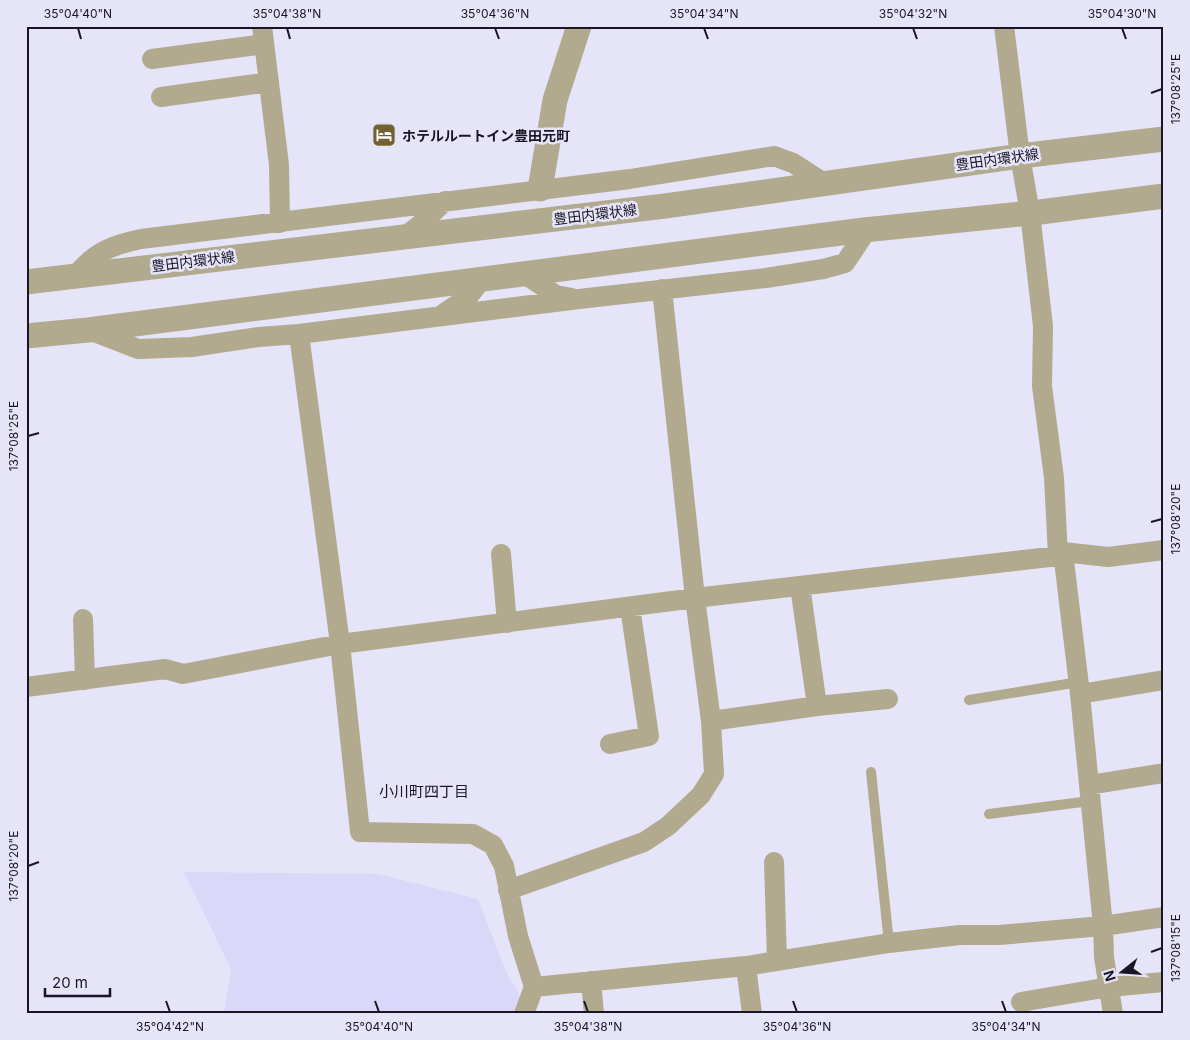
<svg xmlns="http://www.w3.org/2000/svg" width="1190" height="1040" viewBox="0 0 1190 1040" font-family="Inter,'Noto Sans JP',sans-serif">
<rect width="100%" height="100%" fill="#e6e4f9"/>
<path fill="#dad7f8" d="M184,872L378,874L478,899L506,972L522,999L516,1014H224L231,969Z"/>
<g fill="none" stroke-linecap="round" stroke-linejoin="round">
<path stroke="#b1aa8e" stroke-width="10" d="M969,700L1079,682
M871,772L889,943
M989,814L1090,801"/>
<path stroke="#b1aa8e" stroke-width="20" d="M262,26L279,165L280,223
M1004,26L1020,156L1030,213L1043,326L1042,386L1054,478L1058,556
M152,59L264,44
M161,97L269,82
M404,237L421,224L445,201
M524,274L556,295L572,298
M76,275C95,252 112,245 141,239L630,179L774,156L793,163L824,183
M443,314L468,297L482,279
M89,330L138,349L192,347L259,337L299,334L579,299L766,278L823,269L845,263L861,239L864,230
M299,334L340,644L360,832L473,834L493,845L504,866L518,936L534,987L746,966L889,943L960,935H999L1103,926L1164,917
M1063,552L1080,694L1103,926L1104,957L1113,1014
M1063,552L1108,557L1164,550
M501,554L507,623
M83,619L85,680
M26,687L165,669L183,674L340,644L695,598L1058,556L1063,552
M1080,694L1164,680
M817,706L888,699
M711,721L817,706L800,586
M610,744L649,736L630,607
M1089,785L1164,773
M774,862L777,961
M508,890L644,842L668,826L701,795L714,774L711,721L695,598L662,289
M746,966L752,1014
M591,981L594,1014
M1021,1002L1109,987L1164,982
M524,1014L534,987"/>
<path stroke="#b1aa8e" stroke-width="25" d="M540,189L555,100L579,26
M26,282L665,206L1020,156L1164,139
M26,336L88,330L864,230L1040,212L1164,196"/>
</g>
<path fill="none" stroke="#171622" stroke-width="2" d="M78,28L81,39M287,28L290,39M495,28L499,39M704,28L708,39M913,28L917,39M1122,28L1126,39M1151,93L1162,89M28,436L39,433M1151,522L1162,519M28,866L39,862M1151,952L1162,948M166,1001L170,1012M375,1001L379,1012M584,1001L588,1012M793,1001L797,1012M1002,1001L1006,1012"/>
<defs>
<g id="hotel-square" transform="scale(1.25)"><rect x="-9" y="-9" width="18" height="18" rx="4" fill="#6f622f" stroke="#e6e4f9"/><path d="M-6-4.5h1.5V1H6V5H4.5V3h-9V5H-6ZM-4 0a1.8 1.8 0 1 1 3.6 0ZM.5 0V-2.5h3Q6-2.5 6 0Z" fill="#fff"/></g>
</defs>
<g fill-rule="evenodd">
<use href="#hotel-square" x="384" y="135"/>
</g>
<g text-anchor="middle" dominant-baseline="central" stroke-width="5" stroke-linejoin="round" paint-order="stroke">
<g font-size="14" font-weight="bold" fill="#171622" stroke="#e6e4f9" text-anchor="start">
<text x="402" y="135">ホテルルートイン豊田元町</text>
</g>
<g font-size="14" fill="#171622" stroke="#e6e4f9">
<text transform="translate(997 159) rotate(-8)">豊田内環状線</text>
<text transform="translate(595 214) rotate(-7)">豊田内環状線</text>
<text transform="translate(193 261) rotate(-7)">豊田内環状線</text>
</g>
<g font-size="15" fill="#171622" stroke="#e6e4f9">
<text x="424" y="791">小川町四丁目</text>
</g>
</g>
<rect width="1190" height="1040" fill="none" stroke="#e6e4f9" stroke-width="55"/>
<g transform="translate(1122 972) rotate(253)" stroke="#e6e4f9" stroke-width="4" paint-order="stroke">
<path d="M0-4L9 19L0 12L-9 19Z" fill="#171622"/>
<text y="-8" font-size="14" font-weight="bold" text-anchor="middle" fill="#171622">N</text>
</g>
<path d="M45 988v8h65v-8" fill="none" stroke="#171622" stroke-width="2.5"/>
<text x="52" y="988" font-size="15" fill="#171622" stroke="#e6e4f9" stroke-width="4" paint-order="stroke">20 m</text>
<rect x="28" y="28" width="1134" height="984" fill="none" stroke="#171622" stroke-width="2"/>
<g font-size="12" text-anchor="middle" fill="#171622">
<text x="78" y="18">35°04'40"N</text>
<text x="287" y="18">35°04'38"N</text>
<text x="495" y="18">35°04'36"N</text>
<text x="704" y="18">35°04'34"N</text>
<text x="913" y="18">35°04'32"N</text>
<text x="1122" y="18">35°04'30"N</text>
<text transform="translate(1176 89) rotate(-90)" y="4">137°08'25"E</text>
<text transform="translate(14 436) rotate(-90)" y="4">137°08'25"E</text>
<text transform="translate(1176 519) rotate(-90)" y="4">137°08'20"E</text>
<text transform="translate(14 866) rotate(-90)" y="4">137°08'20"E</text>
<text transform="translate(1176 948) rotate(-90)" y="4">137°08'15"E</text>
<text x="170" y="1031">35°04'42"N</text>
<text x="379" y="1031">35°04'40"N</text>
<text x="588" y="1031">35°04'38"N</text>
<text x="797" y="1031">35°04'36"N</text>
<text x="1006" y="1031">35°04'34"N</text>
</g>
</svg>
